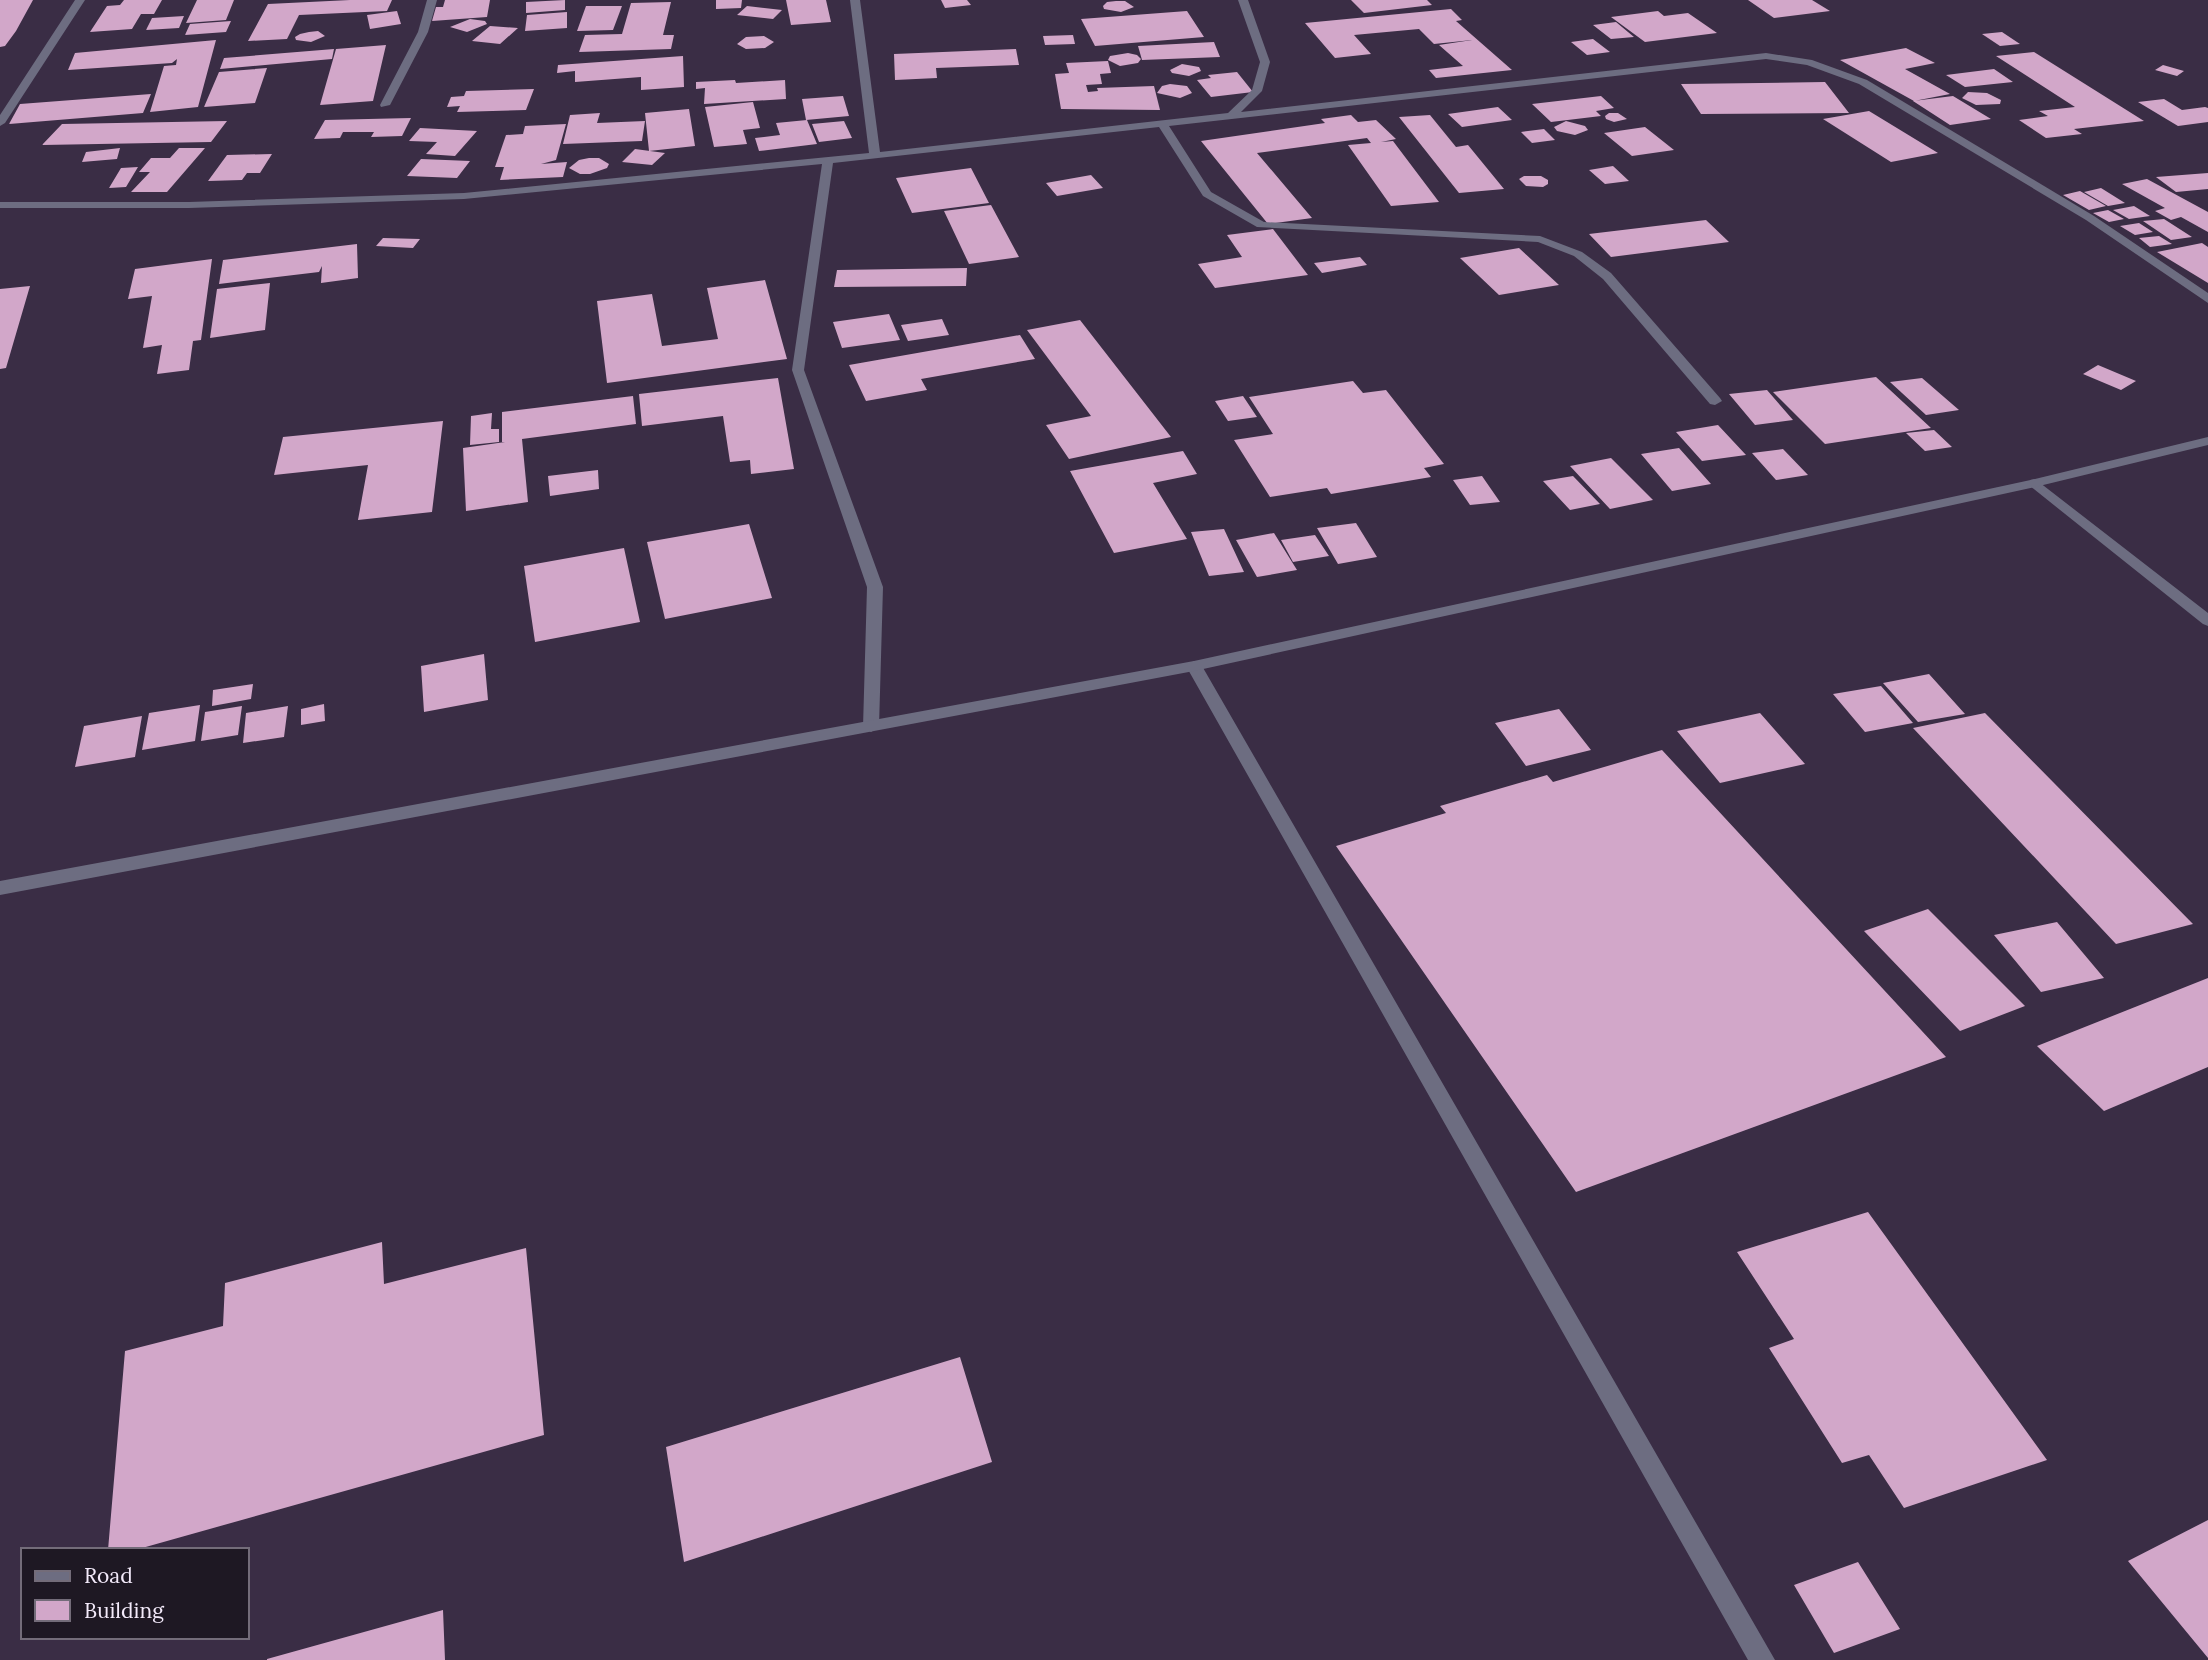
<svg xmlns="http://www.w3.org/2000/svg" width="2208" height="1660" viewBox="0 0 2208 1660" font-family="Lora,serif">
<rect width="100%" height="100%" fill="#3a2d45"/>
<path fill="#d2a7c9" d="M0,0H33L16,31L5,46L0,47Z
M124,0H162L154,14H141L132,29L90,32L107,6L120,5Z
M197,0H234L226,20L186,23Z
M350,0H392L387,11L299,15L287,39L248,41L268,4Z
M445,0H490L487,17L432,21L436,7H443Z
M565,0V10L526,13V2Z
M716,0H742L741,8L716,9Z
M786,0H826L831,22L791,25Z
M941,0H967L971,5L945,8Z
M1351,0H1427L1432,5L1364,13Z
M1748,0H1812L1830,11L1774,18Z
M1116,1H1125L1134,7L1121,12L1104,9L1103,6L1107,2Z
M671,2L663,35H674L671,49L579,52L585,35L622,34L631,3Z
M586,6H622L613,30L577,31Z
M747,6L782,10L773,19L737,15Z
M1451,9L1462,20L1456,21L1512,70L1436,78L1429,70L1463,66L1439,45L1472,40L1434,44L1419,29L1354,35L1371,54L1335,58L1305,23Z
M397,11L401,24L370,29L367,15Z
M1187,11L1204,37L1095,46L1081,19Z
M1658,11L1664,16L1688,13L1717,33L1645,42L1611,17Z
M567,12V28L525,31L527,15Z
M184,16L179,28L146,30L152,18Z
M470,19L485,21L487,24L467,32L450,27Z
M231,21L226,32L185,35L190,24Z
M1616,22L1634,37L1611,39L1593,25Z
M490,26L518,28L500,44L472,41Z
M309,32L318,31L325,36L311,42L296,40L295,37L300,34Z
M2002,32L2020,44L2000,46L1982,34Z
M1073,35L1075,44L1045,45L1043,36Z
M764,36L774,42L765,48L746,49L737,44L746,37Z
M1593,39L1610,52L1587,55L1571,42Z
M216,40L198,107L150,112L164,66L176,65L177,59L172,63L68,70L75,53Z
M1214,42L1220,57L1142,60L1138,46Z
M386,45L373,101L320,105L336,49Z
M1906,48L1935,63L1905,69L1950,94L1914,101L1840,60Z
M334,49L332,59L220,69L224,58Z
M1016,49L1019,65L936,68L937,78L895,80L894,54Z
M2034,52L2144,121L2074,129L2082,134L2046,138L2019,120L2048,116L2039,111L2075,107L1996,56Z
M1128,53L1137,55L1141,59L1138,63L1120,66L1108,60L1110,56Z
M683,56L684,87L641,90V77L575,82V71L557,73L558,65Z
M1108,61L1111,73L1100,74L1102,84L1086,85L1088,92L1098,91L1097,88L1154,86L1160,110L1061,109L1055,74L1069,73L1066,63Z
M1182,64L1199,67L1201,71L1189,76L1172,73L1170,70Z
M2163,65L2184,71L2177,76L2155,70Z
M267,68L255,103L204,107L219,72Z
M1994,69L2013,82L1965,87L1946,75Z
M1237,72L1253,92L1211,97L1197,80L1211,78L1208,75Z
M735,80L736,83L785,80L786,99L704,104L705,88L696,89V82Z
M1825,82L1849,113L1701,114L1681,84Z
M1170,84L1187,86L1192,93L1180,98L1157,93L1162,86Z
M534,89L526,110L457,112L460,106L447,107L451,97L464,96L466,91Z
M1968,92L1987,93L2001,100L2000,104L1976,105L1962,98Z
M151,94L143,113L9,124L20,104Z
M843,96L849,116L806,120L802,99Z
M1601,96L1614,108L1596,111L1601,116L1551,122L1532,104Z
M1953,96L1991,119L1950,125L1913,101Z
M2164,99L2182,110L2205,107L2208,108V122L2178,126L2138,102Z
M753,102L760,128L743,130L747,144L714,147L705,107Z
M1498,107L1512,120L1462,127L1448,114Z
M689,109L695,146L649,151L645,113Z
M1869,111L1938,153L1891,162L1823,119Z
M600,113L597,123L645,121L642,141L563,144L570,115Z
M1609,113H1618L1627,119L1614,122L1606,119L1605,116Z
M1351,115L1358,122L1376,120L1396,139L1381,142L1393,141L1439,202L1391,206L1348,145L1371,143L1367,138L1257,153L1312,218L1268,224L1201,141L1325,123L1321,119Z
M1430,115L1456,147L1468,145L1504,189L1459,193L1399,117Z
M411,118L402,136L371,137L374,132H343L340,138L314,139L325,120Z
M807,120L817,144L759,151L755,138L780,135L776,123Z
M227,121L211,142L42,145L62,124Z
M844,121L852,138L819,142L812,124Z
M1566,121L1585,126L1588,130L1575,135L1557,131L1554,127Z
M566,124L556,160L541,164L567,162L563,177L500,180L504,167H495L506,135L523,134L525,126Z
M1645,127L1674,150L1632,156L1604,133Z
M420,128L477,131L455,156L426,154L437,142L409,141Z
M1544,129L1555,140L1532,143L1521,132Z
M120,148L117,159L82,162L86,152Z
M179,148H205L167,192H131L150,172H139L151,158H170Z
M635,149L665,153L652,165L622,162Z
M272,154L260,173H247L242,180L208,181L227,155Z
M589,158H599L609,164L607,168L590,174H580L569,168L579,160Z
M421,159L470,161L457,178L407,176Z
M1613,166L1629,181L1605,184L1589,170Z
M138,167L126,187L109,188L121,168Z
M971,168L989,203L912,213L896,178Z
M2208,173V189L2176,192L2156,177Z
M1091,175L1103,188L1057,196L1046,183Z
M1524,176H1541L1548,180V184L1543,187L1526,186L1519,179Z
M2147,179L2208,212V232L2181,217L2171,220L2155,211L2165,208L2122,184Z
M2101,188L2125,203L2108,206L2084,192Z
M2080,191L2106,206L2089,210L2063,195Z
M991,205L1019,257L969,264L944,211Z
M2134,206L2150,216L2129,219L2113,210Z
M2108,210L2124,219L2109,222L2093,213Z
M2164,219L2192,237L2171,240L2143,221Z
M1706,220L1729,242L1611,257L1589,234Z
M2139,223L2153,232L2135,235L2120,226Z
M1273,229L1308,275L1215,288L1198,264L1242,257L1227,235Z
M2159,236L2172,244L2150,247L2139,238Z
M383,238L420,239L413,248L376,246Z
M2202,243L2208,247V283L2157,252Z
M357,244L358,278L321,283L322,266L319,272L219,284L223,260Z
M1519,248L1559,285L1499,295L1460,258Z
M1360,257L1367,265L1322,273L1314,263Z
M212,259L201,340L193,341L189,370L157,374L162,345L143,348L152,296L128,299L135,269Z
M967,268L966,286L834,287L837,270Z
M765,280L787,359L607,383L597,301L652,294L662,346L718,339L707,288Z
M270,283L265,330L210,338L217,289Z
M30,286L6,368L0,369V289Z
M889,314L900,340L842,348L833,322Z
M942,319L949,335L908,341L901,325Z
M1080,320L1171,437L1069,459L1046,425L1091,416L1027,330Z
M1020,335L1035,359L921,379L927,390L866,401L849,365Z
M2098,365L2136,381L2121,390L2083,374Z
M1876,377L1931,428L1825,444L1773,392Z
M778,378L794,469L751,474L750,460L730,462L723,416L642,426L639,394Z
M1922,378L1959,410L1926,415L1890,382Z
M1353,381L1363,393L1386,390L1444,464L1424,468L1431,477L1331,494L1327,488L1270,497L1234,440L1273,434L1249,397Z
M1767,390L1793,420L1755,425L1729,394Z
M633,396L636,424L522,439L528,502L466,511L463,448L505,442H502V412Z
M1243,396L1257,417L1228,421L1215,401Z
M492,413L491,429H499V442L470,445L471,416Z
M443,421L432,512L358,520L368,465L274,475L283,437Z
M1718,425L1746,455L1702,461L1676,432Z
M1934,430L1952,447L1925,451L1906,433Z
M1679,448L1711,484L1672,491L1641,454Z
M1783,449L1808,475L1776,480L1752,453Z
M1183,451L1197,474L1153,483L1187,539L1114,553L1070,471Z
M1611,458L1653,500L1610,509L1570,466Z
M598,470L599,489L550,496L548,476Z
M1482,476L1500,502L1470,505L1453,480Z
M1573,476L1600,504L1570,510L1543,481Z
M1356,523L1377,557L1338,564L1317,528Z
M749,524L772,598L665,619L647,542Z
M1224,529L1244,572L1209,576L1191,532Z
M1274,533L1297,570L1257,577L1236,540Z
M1315,535L1329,556L1293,562L1281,540Z
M624,548L640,622L535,642L524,566Z
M484,654L488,700L424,712L421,666Z
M1929,674L1965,714L1918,722L1883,683Z
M253,684L251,699L212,706L213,690Z
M1881,686L1913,723L1865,732L1833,694Z
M324,704L325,721L301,725V709Z
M200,705L195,741L142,750L149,713Z
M242,706L238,735L201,741L205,712Z
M288,706L284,737L243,743L246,713Z
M1559,709L1591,750L1526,766L1495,723Z
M1760,713L1805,764L1720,783L1677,731Z
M1985,713L2193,924L2116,944L1913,728Z
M142,716L135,757L75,767L84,726Z
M1662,750L1946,1057L1576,1192L1336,846L1446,813L1440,806L1547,775L1553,782Z
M1928,909L2025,1006L1960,1031L1864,931Z
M2057,922L2104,978L2041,992L1994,935Z
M2208,978V1067L2104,1111L2037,1046Z
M1868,1212L2047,1460L1904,1508L1869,1455L1842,1463L1769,1348L1794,1339L1737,1252Z
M382,1242L384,1284L526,1248L544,1435L135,1550H108L125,1351L223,1326L225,1283Z
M960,1357L992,1462L684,1562L666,1447Z
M2208,1520V1658L2128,1561Z
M1858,1562L1900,1629L1834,1653L1794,1585Z
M443,1610L445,1660H267V1659Z"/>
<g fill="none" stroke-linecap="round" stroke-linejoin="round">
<path fill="#6d6d81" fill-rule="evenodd" d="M75,0H85L5,123L0,126V115Z
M427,0H437L428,32L390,105L381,107L380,105L418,32Z
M850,0H860L880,152L1228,113L1252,90L1260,62L1238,0H1248L1270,62L1262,91L1241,112L1766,53L1812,60L1867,80L2094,216L2208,293V303L2086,220L1859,84L1807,65L1766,59L1169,126L1211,192L1264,222L1540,236L1582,252L1611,273L1720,398L1722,401L1715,405L1710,404L1603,279L1574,256L1538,242L1257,227L1203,196L1159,127L833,163L804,370L883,587L879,727L871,732L863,727L867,587L792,370L822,164L464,199L189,208H0V202H189L464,193L869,153Z
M2035,479L2208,613V626L2203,624L2030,486V480Z
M1194,661L1202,666L1775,1660H1748L1186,666Z"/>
<path fill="#6d6d81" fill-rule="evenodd" d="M2208,437V445L2035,487L1194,671L0,895V881L1194,661L2035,479Z"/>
</g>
<rect x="21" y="1548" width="228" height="91" fill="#1e1823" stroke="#736c79" stroke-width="2"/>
<rect x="35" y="1571" width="35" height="10" fill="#6d6d81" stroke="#736c79" stroke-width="2"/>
<text x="84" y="1583" font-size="21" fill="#f3eafa">Road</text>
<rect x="35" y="1600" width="35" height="21" fill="#d2a7c9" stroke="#736c79" stroke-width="2"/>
<text x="84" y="1618" font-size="21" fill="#f3eafa">Building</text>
</svg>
